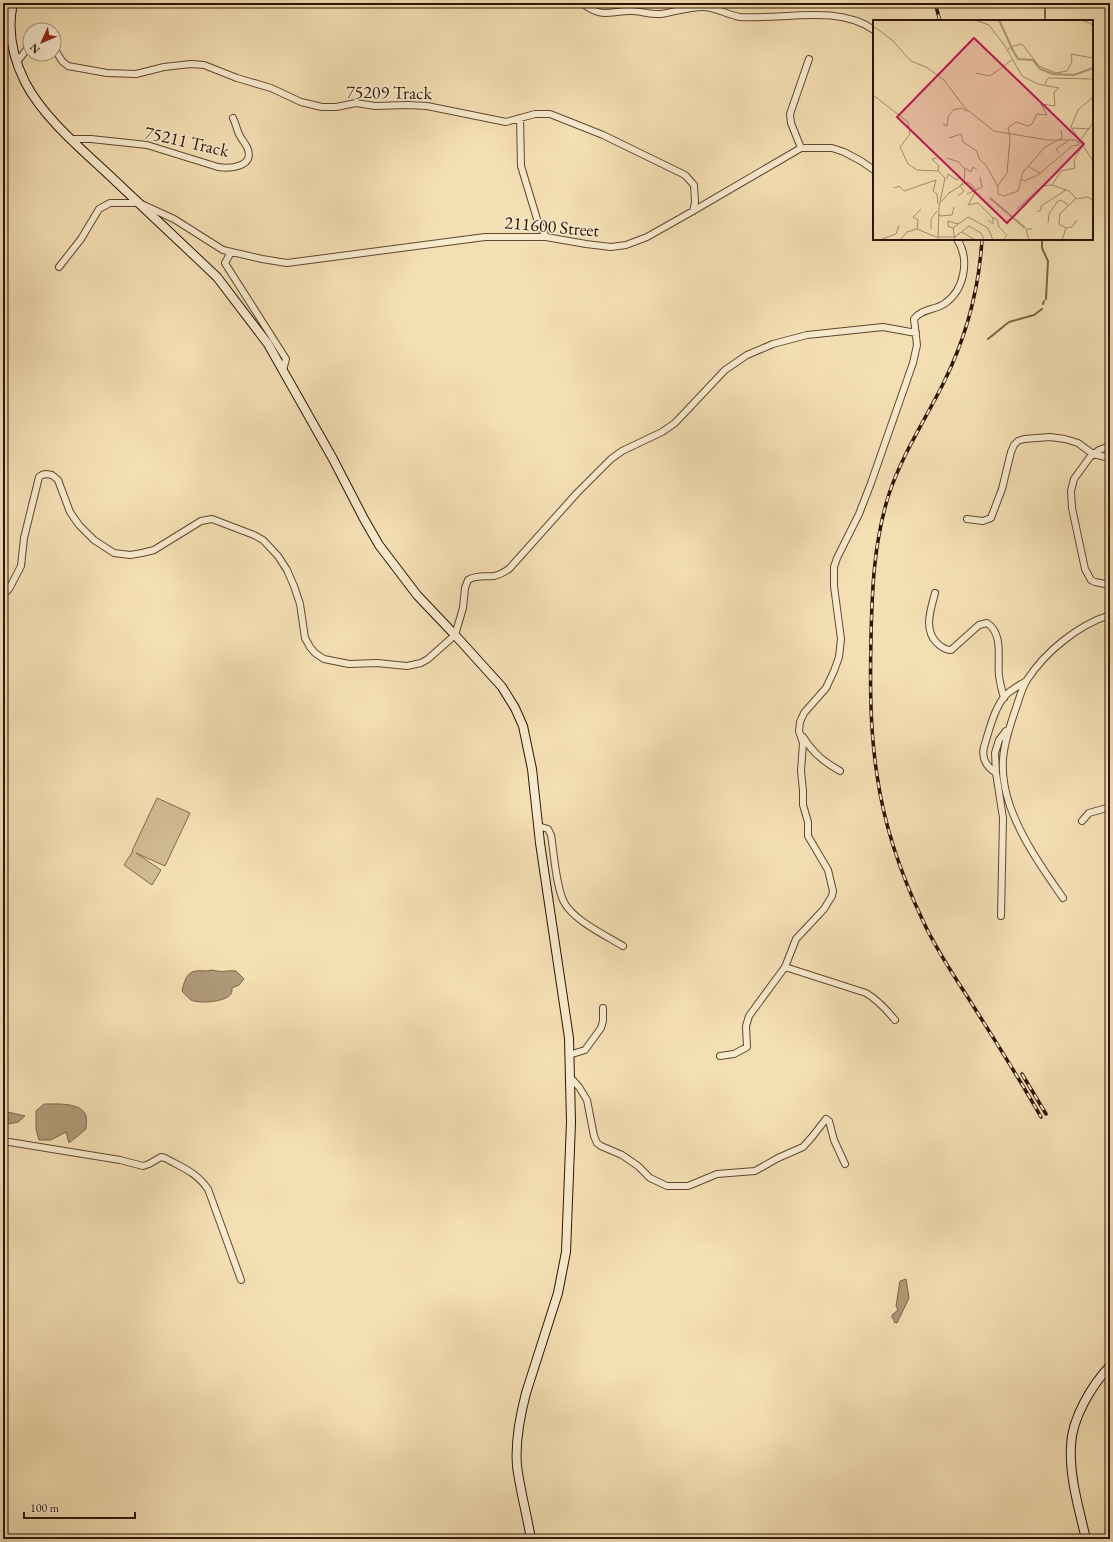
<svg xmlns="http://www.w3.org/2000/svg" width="1113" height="1542" viewBox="0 0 1113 1542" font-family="'EB Garamond',serif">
<rect width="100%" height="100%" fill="#f4dfb3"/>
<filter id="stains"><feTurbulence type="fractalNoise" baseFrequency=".005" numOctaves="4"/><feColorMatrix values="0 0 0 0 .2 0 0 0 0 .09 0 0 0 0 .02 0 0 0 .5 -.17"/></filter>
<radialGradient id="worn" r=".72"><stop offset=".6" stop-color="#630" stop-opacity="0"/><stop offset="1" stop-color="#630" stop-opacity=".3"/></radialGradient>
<path fill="#d2bc95" stroke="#80684c" d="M157,798L190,813L165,866L136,853L161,870L152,885L124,865L133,851H132Z"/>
<path fill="#b09a78" stroke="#7c644a" d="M212,970C222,973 227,970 236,971L244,979L239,985L232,988C232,990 232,992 231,994C226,1002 199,1004 191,1000C188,998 184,993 182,991C184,983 186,972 196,971C202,970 206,972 212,970Z
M44,1104C56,1104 82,1102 86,1116C87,1119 86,1125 86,1129L69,1143L66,1132L51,1140H39L36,1129V1111Z
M3,1111L25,1116L18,1122L3,1125Z
M906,1279L909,1298L897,1323L894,1322V1319L892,1318V1315L898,1310L896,1306L900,1281Z"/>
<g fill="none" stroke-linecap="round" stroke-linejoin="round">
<path stroke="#7c644a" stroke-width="2" d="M1045,21V3
M1042,239V248L1048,261L1046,299
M1043,304L1044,301
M988,339L1009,322L1034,315L1042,309"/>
<g stroke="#5f4730" stroke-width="8">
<path id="street" d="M582,3C602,19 608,11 631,11C641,11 650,15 661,14C675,12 688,7 703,7C716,7 727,15 740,17C783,20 837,4 874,30
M3,18L11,11
M54,48L62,61L68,66L107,73L136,74L164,67L191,64L204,65L237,78L271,88L301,102L322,107H336L356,103L375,106L408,105L427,106L506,122L535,114H550L603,135L685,175L694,185L695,203L693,211
M17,62L30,45
M520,118L521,166L537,219L546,237
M72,139H91L147,145L218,167C230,169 256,167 247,147C245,143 242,140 240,136C237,131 236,124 233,118
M801,148L791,123L790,114L809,59
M231,252L225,263L228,268L286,359L283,370
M59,267L81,239L99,209L110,203H139L174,219L223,250L262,259L287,263L485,237H546L586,244L611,247L626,245L647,237L693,211L801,148H832L844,152L861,161L874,170
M1110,446L1099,450L1090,457L1074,479L1071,491L1072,508L1085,569L1091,580L1095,582L1110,585
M967,519L983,521L991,518L1002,489L1011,452L1014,445L1018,441L1024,439L1050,437L1065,439L1078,443L1093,454L1110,458
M935,593C931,609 923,629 937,643C941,647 945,650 951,650L979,625L987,623C1004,634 997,659 999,676C1000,683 1002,691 1004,698
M3,595L9,589L21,566L24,538L39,477L42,475L46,474L52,475L58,480L70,512L79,525L94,540L114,553L130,555L142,553L154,550L201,521L212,519L254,535L263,540L278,556L287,570L294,586L300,604L305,638L310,647L315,653L324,659L349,664L377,663L407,666L421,663L428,659L455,635L463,608L465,588L468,580C476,575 485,577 494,576C500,575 504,572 509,569L577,493L611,459L622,451L662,432L675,423L725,370L747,355L773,344L807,335L883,327L916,333
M803,737C814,754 823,761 840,771
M996,773C987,767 981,759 984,747C989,731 995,704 1008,693C1013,689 1020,685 1026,681
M1082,821L1089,813L1110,807
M538,826L548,829L551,835C554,853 556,887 564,902C573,920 605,935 623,946
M1063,898C1043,869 1022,840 1010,806C997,768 1003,745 1016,708C1019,699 1022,688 1027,680C1045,652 1078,625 1110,615
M1001,916L1003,818L996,773L995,753L999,740L1006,731
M895,1020C886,1009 878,1000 866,993L785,967L796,939L824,909L832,896L833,891L828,870L808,836V822L803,805V791L801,771L803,743L799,731L800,722L804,713L826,688L834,671L839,657L841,639L834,586V567L837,558L859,514L871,483L913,363L917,345L914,319C921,309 935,310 944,304C965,290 970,259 957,239
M569,1055L585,1050L601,1028L603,1021V1008
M720,1056L734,1054L747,1047L746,1026L749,1016L785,967
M570,1077L579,1087L587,1100L594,1136L597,1143L601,1146L622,1155L638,1166L650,1178L667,1186H688L717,1174L755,1171L778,1158L803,1147L812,1137L826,1119L829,1121L834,1140L845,1164
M3,1141L120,1160L143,1166L149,1164L161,1157L165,1158C183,1168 196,1172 208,1189L241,1280"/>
</g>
<g stroke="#2d1404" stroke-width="10">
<path id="secondary" d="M13,3C7,30 13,58 25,82C43,117 80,148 108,174C144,208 181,243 217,277L268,344L333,459L364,519L379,545L417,595L455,635L502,687L515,708L523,726L532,769L540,843L569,1038L571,1122L566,1252L558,1293L526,1393C520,1416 515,1442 517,1466C520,1490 527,1515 531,1539
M1086,1539C1079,1509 1069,1476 1071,1445C1072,1418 1092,1385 1110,1366"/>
</g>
<use href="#street" stroke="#f8eace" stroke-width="6"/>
<use href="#secondary" stroke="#f8eace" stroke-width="8"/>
<g stroke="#2d1404" stroke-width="3.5">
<path id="rail" d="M935,3L940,21
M982,239C979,290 966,338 943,384C925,420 902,455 889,494C874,541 872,589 871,638C870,684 870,730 877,775C884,826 902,877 924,923C936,949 952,973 967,996C992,1036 1018,1076 1041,1117
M1022,1074L1046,1114"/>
</g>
<use href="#rail" stroke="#f8eace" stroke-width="2" stroke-dasharray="6" stroke-linecap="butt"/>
</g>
<g text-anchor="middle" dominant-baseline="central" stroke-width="3" stroke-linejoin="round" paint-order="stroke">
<g font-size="18" fill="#2d1404" stroke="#f8eace">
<text transform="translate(389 92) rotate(1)">75209 Track</text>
<text transform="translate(187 141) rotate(13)">75211 Track</text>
<text transform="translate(552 226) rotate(5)">211600 Street</text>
</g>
</g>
<g transform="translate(873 20)">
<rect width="220" height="220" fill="#f4dfb3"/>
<path fill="none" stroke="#b09a78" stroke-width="2" d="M126,0L138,26M138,27L145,39L160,40L167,49L180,54L201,55L220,48M117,178L152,208"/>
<path fill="none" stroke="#a48e6d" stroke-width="1" d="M102,0L116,5L132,26L149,56L165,64L186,68L181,72L182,86L168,84L174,95L164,94L159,104L155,106L143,102L135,108L137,118L134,153L124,167M209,0L220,5M0,6L19,20L38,41L53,47L71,60L92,88L121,111L174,120H203L209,124L220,141M135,30L137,27L149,24L166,46L183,53L194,51L199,42L198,34L220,38M103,53L117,56L139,40M172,64L175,58L220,59M0,75L35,102L37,114L27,127L35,144L44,150L65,151L72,158L66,187L65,220M70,104L74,106L75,97L80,90L88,88L94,91M199,110L200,108L217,109M76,118L88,114L90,122L104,131L106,139L113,145L125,167V174L131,176L145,171L150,152L172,127L189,118L188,110M208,119L220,103M209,124L198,107L205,90L220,77M210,125L201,140L202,148L188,151L179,165L196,171L204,179L214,177L220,180M186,133L183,129L195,121M64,138L59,139L66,146L65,151M74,138L86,142L92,150L91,161L86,167M156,147L167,153M92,148L98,152L100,147L104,150M74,159L75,154L84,160L86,158M148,159L151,161L165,155L199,126L206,125L205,121M21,168L26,166L31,171L63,160L60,171L64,174L65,184M94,174L109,167L107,157M85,176L91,171L88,167M68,182L76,173L94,162L98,164L103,171L95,185L105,183L120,198L124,199L126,207L134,215L130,220M144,189L169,166L179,165M164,192L168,190V186L193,170M65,193L67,196L79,195L81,187M115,200L120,204V198M175,203L176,194L184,182L188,180L195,185M80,208L75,206V201L85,204M193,208L186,204L187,194L203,178M193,208L199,207L204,200M44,209L45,200L40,197L48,189M58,209V199L64,191M89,212L102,220M82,217L96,206L108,213L111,220M9,219L23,214L26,205M27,220L34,212L44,209L63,217H82M82,220L80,208L95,197L115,208L120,220M156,220L153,209H159M189,220L193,208"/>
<path fill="#c2185b" fill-opacity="0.15" stroke="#c2185b" stroke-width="2" d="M101,18L211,124L134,203L24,97Z"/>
<rect width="220" height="220" fill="none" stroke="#2d1404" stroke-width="2"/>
</g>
<rect width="1113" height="1542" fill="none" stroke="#f4dfb3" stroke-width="16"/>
<rect x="4" y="4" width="1105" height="1534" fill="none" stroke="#2d1404" stroke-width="2"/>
<rect x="8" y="8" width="1097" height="1526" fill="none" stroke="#2d1404"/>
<g transform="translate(42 42) rotate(226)"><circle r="19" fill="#f8eace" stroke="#a7947d"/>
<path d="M0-3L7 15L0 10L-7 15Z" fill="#8f2418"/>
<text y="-6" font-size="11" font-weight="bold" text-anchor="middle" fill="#2d1404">N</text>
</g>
<path d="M24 1512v6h111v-6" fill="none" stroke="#2d1404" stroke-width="2"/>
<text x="30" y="1512" font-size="12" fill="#2d1404" stroke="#f8eace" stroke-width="3" paint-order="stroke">100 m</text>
<rect width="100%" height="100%" filter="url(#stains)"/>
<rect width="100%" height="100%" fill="url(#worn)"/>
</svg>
